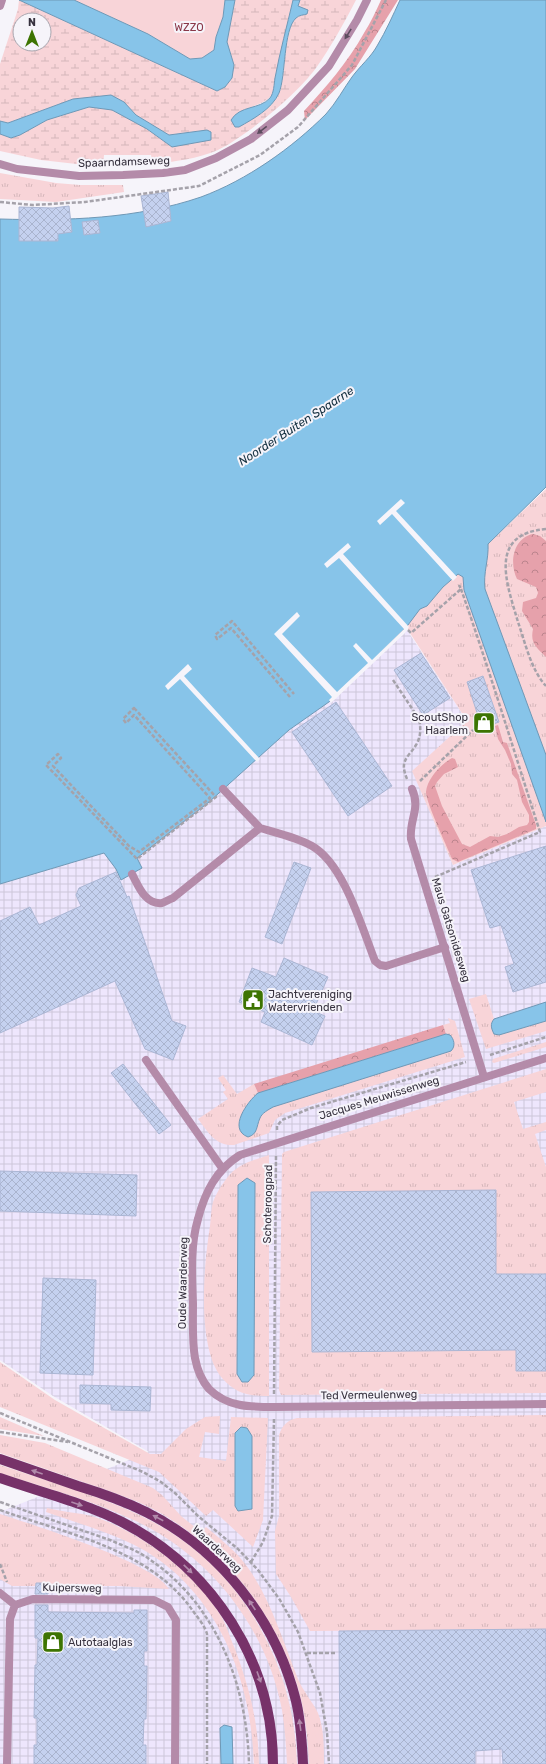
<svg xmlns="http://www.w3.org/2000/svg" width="546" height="1764" viewBox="0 0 546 1764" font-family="Rubik,sans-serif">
<defs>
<pattern id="industrial-grid" width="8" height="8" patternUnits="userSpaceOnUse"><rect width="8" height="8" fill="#eee6fd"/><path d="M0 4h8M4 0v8" fill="none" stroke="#cdc6da"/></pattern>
<pattern id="grass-tufts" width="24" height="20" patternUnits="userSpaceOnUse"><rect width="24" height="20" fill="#f8d4d8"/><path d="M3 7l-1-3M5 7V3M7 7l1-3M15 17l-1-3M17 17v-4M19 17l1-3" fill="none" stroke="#d5b6ba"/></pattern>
<pattern id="forest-crowns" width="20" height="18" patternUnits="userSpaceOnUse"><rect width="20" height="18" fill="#e6a1ab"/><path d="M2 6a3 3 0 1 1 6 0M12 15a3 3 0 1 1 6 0" fill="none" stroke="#bb848d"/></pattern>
<pattern id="wetland-marsh" width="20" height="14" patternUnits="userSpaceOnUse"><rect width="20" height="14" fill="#f8d4d8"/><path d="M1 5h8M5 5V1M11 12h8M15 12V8" fill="none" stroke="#d5b6ba"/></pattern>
<pattern id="building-cross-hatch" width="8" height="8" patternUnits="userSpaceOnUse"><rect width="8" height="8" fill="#c5d1ef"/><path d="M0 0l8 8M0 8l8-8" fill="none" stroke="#aab4ce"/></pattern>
</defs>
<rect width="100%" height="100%" fill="#f6f4fa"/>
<path fill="url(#industrial-grid)" d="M407,630L467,721L413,771L453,865L546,826V1764H0V1512L149,1452L53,1396L0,1360V884L104,853L209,802L289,730L336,697Z"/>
<path fill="url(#grass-tufts)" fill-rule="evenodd" d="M0,173L56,183L80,185H123L124,192L56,202L0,199Z
M546,489V826L453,865L412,771L467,721L406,627L420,609L427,606L443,587Z
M486,994L494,1019L546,1002V1031L486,1049L469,999Z
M448,1018L455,1021L465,1057L285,1113L275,1120L269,1133L234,1145C215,1146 208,1132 198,1119L228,1099L223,1092L226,1090L218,1078L223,1075L237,1094L254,1084L258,1093L248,1103V1137C258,1134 256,1127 260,1118C262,1113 268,1110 273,1107L451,1051C456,1046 454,1039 450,1035L446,1034L443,1025L450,1023Z
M546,1042V1047L494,1063L492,1062L493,1059Z
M546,1069V1092L514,1102L523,1129L546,1122V1130L535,1134L546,1167V1393L281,1395L279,1390L282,1154L284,1152Z
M269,1155V1396C249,1396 236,1394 222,1378C196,1347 204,1264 210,1226C211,1218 211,1209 213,1202C216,1194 222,1184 227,1178C237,1164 254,1160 269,1155ZM247,1178L255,1183L254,1375L242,1382L237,1374L238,1185Z
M0,1362L55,1400L150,1454H161L186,1429L205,1417L220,1416L219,1434L205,1432L199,1457L226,1461L231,1417L268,1418L263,1520L253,1547L213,1510L206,1516L159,1472L0,1407Z
M546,1415V1629L310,1631L291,1597L276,1574L275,1531L279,1516V1435C282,1426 287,1420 297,1418Z
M0,1417L44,1436L0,1429Z
M0,1435L45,1443L153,1488L162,1495L181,1516L201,1532L206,1527C219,1538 232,1548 242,1560C268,1591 283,1641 298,1679C303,1691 312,1701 318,1713C324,1728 324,1747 324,1764H309C308,1741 306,1718 300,1695C279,1616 223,1545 151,1508C130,1498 108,1490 86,1483C57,1473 29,1463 0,1453Z
M0,1465C52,1483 107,1497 155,1523C243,1571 295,1666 297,1764H287C286,1746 285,1728 282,1710C266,1625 207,1552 129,1518C88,1499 43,1487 0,1473Z
M47,1508C65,1513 85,1512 103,1520C147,1537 196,1575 221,1616C227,1626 230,1638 235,1649C250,1690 258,1720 259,1764H254C252,1680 217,1590 140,1548C110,1532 77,1523 46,1512Z
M0,1514C33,1525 153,1562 169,1589L118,1586H12L0,1579Z"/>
<path fill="url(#forest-crowns)" d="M381,0H398L355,69L305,120L304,111C326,87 348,62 364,33C371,22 376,11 381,0Z
M533,534L540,536L546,541V657C536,647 530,643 533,629L522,611L523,602L536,598L538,593L536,587L517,579C509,563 513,538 533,534Z
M498,725L503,742L507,743L536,825V829L458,862L452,859C447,846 426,803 426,792C427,779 441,764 452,758L455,759L458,767L444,774L437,782L435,786L442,806L462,844L470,847L490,836L498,837L507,834L519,827L527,825L529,822V815L522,802L517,780L512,774L511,764L505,750L498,739L495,726Z
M443,1025L446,1034L258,1093L254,1084Z"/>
<path fill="url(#wetland-marsh)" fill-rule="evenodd" d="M19,0L217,91L225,87L232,78L234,65L227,42L235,0H293L272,95C261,107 246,106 234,116L239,127C253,119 273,109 279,93C286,76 284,29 296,18C299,15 304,15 307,14L298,6L300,0H356C344,23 331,47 316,68C297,94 247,136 218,150C198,159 174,161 153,165L151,155H104L103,167L41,160L0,151V134L11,138L20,135L47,120L89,107L112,110L147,129L172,147L207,130L169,135L136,115L124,102L73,99L8,123L0,121V64L18,9ZM20,20H44V44H20Z"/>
<path fill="#f8d4d8" d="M74,0H225L223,17L216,37L214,50L202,58L190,59L148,34Z"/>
<path fill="#87c4e9" stroke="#6f98b6" d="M19,0H74L148,34L190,59L202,58L214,50L216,37L223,17L225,0H235L227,42L234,65L232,78L225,87L217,91Z
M293,0H300L298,6L308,10L307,14C304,15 299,15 296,18C283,30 286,76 279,93C272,109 253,119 239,127H235L231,120C240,105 259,110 270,98C274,93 274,84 275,78C280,51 287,26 293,0Z
M400,0H546V487L488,544C489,559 483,573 485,589L546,755V822L464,590L463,577L458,574L443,587L427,606L420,609L408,625L336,697L289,730L209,802L137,858L142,868L121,880L116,869L104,853L0,884V219C66,221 137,219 201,197C247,180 292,148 326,114C336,103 344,88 352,77C360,66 371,57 377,46C386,31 393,15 400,0Z
M111,95L124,102L136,115L169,135L207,130L211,132V140L172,147L147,129L112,110L89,107L47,120L20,135L11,138L0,134V121L8,123L73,99Z
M546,1002V1021L499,1035L494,1034C491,1028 490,1024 494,1019Z
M446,1034L450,1035C454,1039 456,1046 451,1051L273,1107C268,1110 262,1113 260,1118C256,1127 258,1134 248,1137C227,1129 248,1101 258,1093Z
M247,1178L255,1183L254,1375L248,1382H242L237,1374L238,1185Z
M241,1427L247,1428L252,1436V1509L238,1511L235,1506V1433Z
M224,1725L232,1727L233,1764H221L220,1728Z"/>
<path fill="#f6f4fa" d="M401,499L405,503L396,511L457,577L453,581L392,514L380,525L377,521Z
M348,543L351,547L343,554L409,627L405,633L331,703L329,700L332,697L274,634L297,612L300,616L282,634L337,692L368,663L353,646L356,643L372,660L404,629L339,558L327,568L324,564Z
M188,664L192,669L184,676L260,759L257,762L180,679L168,690L165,686Z"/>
<path fill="url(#building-cross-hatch)" stroke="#abb6d4" d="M168,192L171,221L146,227L141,196Z
M69,206L72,232L58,234V241H19V207L53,208Z
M98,220L100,233L84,235L82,222Z
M421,653L450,698L423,715L394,670Z
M483,676L499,722L482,728L467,682Z
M336,702L392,786L348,816L292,732Z
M546,846V982L513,992L505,967L514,964L501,925L490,928L471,870Z
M294,862L311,868L282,944L265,937Z
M116,872L127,897L129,896L172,1021L186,1026L173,1060L145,1049L115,981L0,1033V921L30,907L39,925L81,906L76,895L79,888Z
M284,958L328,977L313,1011L325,1016L312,1045L261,1022L265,1012L239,1002L252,968L276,977Z
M123,1064L171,1125L159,1134L111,1073Z
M0,1171L137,1175L136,1216L0,1211Z
M496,1190V1274H546V1371H516V1350L312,1352L311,1192Z
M43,1278L96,1280L93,1375L40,1373Z
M80,1385L151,1387L150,1411L111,1410V1404L80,1403Z
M36,1583H48V1594H35Z
M35,1605H48V1612L134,1613V1610H147V1651H144V1666H147L146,1719H144L143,1745H146V1764H34V1745H37V1718H34L35,1665H37L38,1638H35Z
M546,1629V1764H503L502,1749L475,1751V1764H340L339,1631Z"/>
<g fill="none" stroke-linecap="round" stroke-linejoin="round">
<path stroke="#a5a2aa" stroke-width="2.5" stroke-dasharray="4 2" stroke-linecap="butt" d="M0,202L33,205L85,202L199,186L260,155L298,127L352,65L386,0
M546,529C487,534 507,584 518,622C525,642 531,670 546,686
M408,630L411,633L461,589L459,585
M393,680L419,719C421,728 421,737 416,745C408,758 399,760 407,779
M290,697L231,628L217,639L215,635L232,621L294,694
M134,708L216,797L137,859L46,765L58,754L61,758L53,766L129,846L139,852L210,798L134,715L126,723L123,719Z
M420,781L473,730
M435,877L540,832C514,751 489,669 461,589
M490,1055L546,1037
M277,1130V1126L282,1120L311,1108L466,1062
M274,1394L276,1155
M0,1413L143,1472L161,1482L175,1493L198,1516L238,1549L258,1570L280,1600L298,1632L320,1693L327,1732L329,1764
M0,1432L68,1442
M0,1502L110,1540C121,1545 133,1549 143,1555C215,1600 247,1683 249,1764
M0,1510C67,1534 150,1549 193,1611C198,1618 205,1626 207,1634V1764
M251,1562L263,1542L272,1516L274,1419
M0,1564L7,1582
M307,1653H337"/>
<path stroke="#b48ba9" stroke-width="8" d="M0,6L2,0
M260,828C277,833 296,837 312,846C344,864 362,928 375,961L380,965L386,966L445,947
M132,874C138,885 145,905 162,903C165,902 170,899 173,898L260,828L223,789
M146,1060L222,1168"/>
<path stroke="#b48ba9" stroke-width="8" d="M412,789C421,809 409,819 411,839L484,1077
M546,1058L240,1155C216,1170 205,1192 198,1219C190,1246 192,1276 193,1304C193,1322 192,1341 195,1358C197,1369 202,1381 209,1389C227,1407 250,1407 274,1407L546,1404
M0,1593L15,1605
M7,1764L10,1619L15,1605L33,1599L154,1600L168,1607L176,1620L175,1764"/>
<path stroke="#b48ba9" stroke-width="8" d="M0,164L17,169L79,176L123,175L163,173L185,170L216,158L251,139L288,110L329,66L357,20L367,0"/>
<path stroke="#773269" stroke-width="10" d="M0,1459C26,1468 52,1477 78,1486C101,1493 124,1501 146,1512C220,1549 276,1620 296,1701C301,1721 302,1743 303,1764
M0,1478C40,1492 85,1503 122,1522C213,1569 273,1662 273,1764"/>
</g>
<defs><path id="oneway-solid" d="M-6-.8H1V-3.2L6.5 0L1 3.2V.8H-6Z"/></defs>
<g fill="#5c4c5e">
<use href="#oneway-solid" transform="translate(348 34) rotate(122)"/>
<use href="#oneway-solid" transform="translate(262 130) rotate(142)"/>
</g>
<g fill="#b089aa">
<use href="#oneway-solid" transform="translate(37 1472) rotate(-161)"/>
<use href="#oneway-solid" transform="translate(77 1504) rotate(19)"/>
<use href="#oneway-solid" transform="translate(158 1518) rotate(-152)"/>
<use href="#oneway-solid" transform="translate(188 1569) rotate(44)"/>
<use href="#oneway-solid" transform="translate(252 1605) rotate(-124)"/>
<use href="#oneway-solid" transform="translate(259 1677) rotate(70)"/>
<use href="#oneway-solid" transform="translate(300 1725) rotate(-98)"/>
</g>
<defs>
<g id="shop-square" transform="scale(1.15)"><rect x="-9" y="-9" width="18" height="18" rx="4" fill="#3d7402" stroke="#f6f4fa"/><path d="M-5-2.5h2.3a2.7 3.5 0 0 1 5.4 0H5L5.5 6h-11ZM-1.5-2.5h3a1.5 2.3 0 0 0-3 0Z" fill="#fff"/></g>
<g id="civic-square" transform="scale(1.15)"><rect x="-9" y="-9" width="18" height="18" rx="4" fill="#3d7402" stroke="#f6f4fa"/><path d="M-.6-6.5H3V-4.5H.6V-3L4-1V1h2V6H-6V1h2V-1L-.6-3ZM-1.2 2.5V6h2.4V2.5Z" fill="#fff"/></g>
</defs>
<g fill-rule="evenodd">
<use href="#shop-square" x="484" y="723"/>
<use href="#civic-square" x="253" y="1000"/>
<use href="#shop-square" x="53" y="1642"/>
</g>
<g text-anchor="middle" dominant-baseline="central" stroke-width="4" stroke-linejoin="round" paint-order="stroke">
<g font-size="11" fill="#8a3849" stroke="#f6f4fa">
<text x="189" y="27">WZZO</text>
</g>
<g font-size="11" fill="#36313e" stroke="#f6f4fa">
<text transform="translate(124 162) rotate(-2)">Spaarndamseweg</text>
<text transform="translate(451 930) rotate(73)">Maus Gatsonidesweg</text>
<text transform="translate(379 1098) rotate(-17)">Jacques Meuwissenweg</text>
<text transform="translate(268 1204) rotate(-89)">Schoteroogpad</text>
<text transform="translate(183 1283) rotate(-89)">Oude Waarderweg</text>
<text transform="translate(369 1395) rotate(-1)">Ted Vermeulenweg</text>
<text transform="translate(217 1549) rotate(43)">Waarderweg</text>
<text transform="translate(72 1588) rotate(1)">Kuipersweg</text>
</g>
<g font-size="11" fill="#36313e" stroke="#f6f4fa" text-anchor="start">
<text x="468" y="717" text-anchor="end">ScoutShop<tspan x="468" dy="13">Haarlem</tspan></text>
<text x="268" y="994">Jachtvereniging<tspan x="268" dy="13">Watervrienden</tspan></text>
<text x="68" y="1642">Autotaalglas</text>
</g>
<g font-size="12" font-style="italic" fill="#132f3f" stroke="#f6f4fa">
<text transform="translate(296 426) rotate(-33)">Noorder Buiten Spaarne</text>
</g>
</g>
<g transform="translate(32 32)"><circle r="19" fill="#f6f4fa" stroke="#a9a6af"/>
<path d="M0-3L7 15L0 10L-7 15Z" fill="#3d7402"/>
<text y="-6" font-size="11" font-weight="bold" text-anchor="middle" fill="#36313e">N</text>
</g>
</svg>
